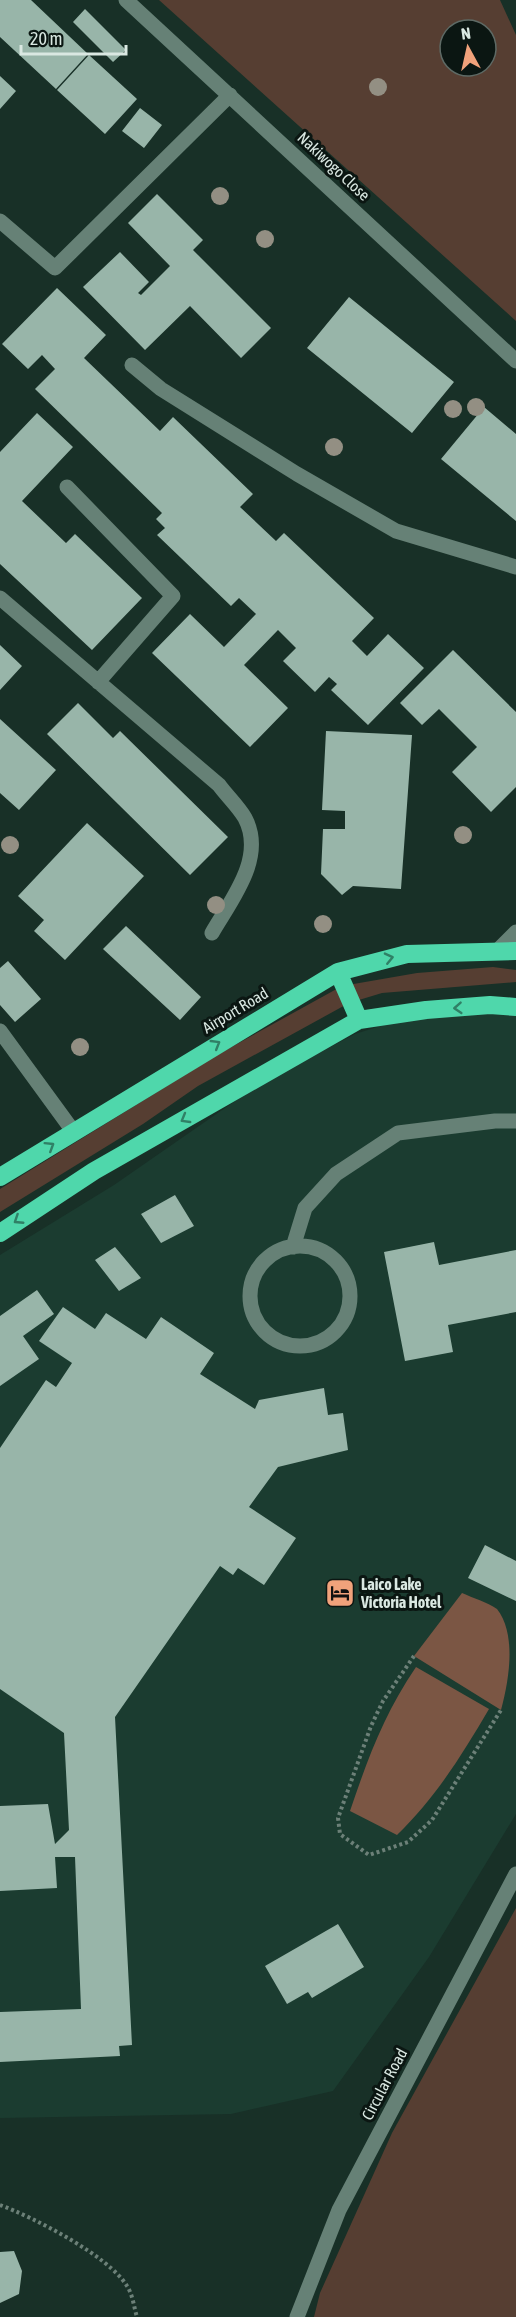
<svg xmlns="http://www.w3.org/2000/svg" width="516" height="2317" viewBox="0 0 516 2317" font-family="'Asap Condensed',sans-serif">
<rect width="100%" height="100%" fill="#183027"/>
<path fill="#1b3c30" d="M444,1006L516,1012V1814L429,1957L333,2091L231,2114L0,2118V1255L114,1185L261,1083L355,1034Z"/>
<path fill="#563e32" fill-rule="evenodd" d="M159,0H500L516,35V321ZM450,30H486V66H450Z
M493,967L516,970V982L382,993L349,1003L198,1086L143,1124L0,1212V1189L217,1055L342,986L417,973Z
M516,1908V2317H314L320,2293L392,2133Z"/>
<path fill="#7b5644" d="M462,1593C473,1598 487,1602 497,1609C516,1633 510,1677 501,1710L414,1656Z
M416,1667L489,1709C462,1755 436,1797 397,1835L350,1811C368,1758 384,1714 416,1667Z"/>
<path fill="#98b5a9" d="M0,0H31L88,54L56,89L0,37Z
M85,9L126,50L113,62L73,22Z
M89,55L137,99L105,134L57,90Z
M0,76L16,91L0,109Z
M140,108L162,125L144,148L122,131Z
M157,194L203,240L193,250L271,328L241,358L190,306L145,350L83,287L120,252L149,282L138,293L141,295L170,266L128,223Z
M57,288L106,335L84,358L160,431L173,417L253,494L240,507L276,541L284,533L374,618L352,641L367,656L388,634L424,668L368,725L331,690L337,684L329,677L315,692L283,661L296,648L278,630L244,665L288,708L250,747L152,653L190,614L224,647L256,614L239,598L231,606L157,535L165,528L156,519L162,513L35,389L55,369L42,355L28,369L2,344Z
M349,297L454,382L412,433L307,348Z
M484,407L516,434V521L441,459Z
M37,413L73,447L22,501L66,543L75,534L142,598L92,650L0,564V452Z
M0,645L22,666L0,690Z
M453,650L516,712V787L491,812L452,772L477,747L439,709L422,725L400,703Z
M78,703L113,738L120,731L228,837L190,875L47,734Z
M0,719L56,770L19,810L0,793Z
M326,731L412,735L401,889L353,886L342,895L321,874L323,829H345V811L322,810Z
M87,823L144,876L65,960L34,931L44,920L18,896Z
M126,926L201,997L180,1020L103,949Z
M8,961L41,999L15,1022L0,1005V968Z
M175,1195L194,1226L161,1243L141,1214Z
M434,1242L439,1265L516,1250V1312L448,1325L453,1352L405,1361L384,1252Z
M115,1247L141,1278L119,1291L95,1260Z
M37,1290L54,1314L23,1336L39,1359L0,1386V1316Z
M63,1307L95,1329L106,1313L146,1339L161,1317L214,1353L200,1374L255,1409L259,1400L324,1388L328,1415L343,1413L348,1450L278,1467L249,1507L296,1538L264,1585L238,1568L233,1575L220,1566L115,1717L132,2045L119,2046L120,2056L0,2062V2012L81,2009L75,1857H55L57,1888L0,1891V1806L48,1804L55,1844L69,1830L64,1733L0,1689V1448L46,1380L56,1387L72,1363L39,1341Z
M485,1545L516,1561V1601L468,1578Z
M338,1924L364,1967L312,1998L308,1992L287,2004L265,1966Z
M14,2251L22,2271L19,2294L0,2303V2252Z"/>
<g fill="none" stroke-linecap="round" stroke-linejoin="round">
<path stroke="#6c8078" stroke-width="4" stroke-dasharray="3 3" stroke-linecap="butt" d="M414,1656L383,1701L371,1726L338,1818L340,1834L369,1855L408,1842L432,1820L501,1710
M0,2205C33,2217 109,2256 127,2286C133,2295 134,2308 137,2317"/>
<path stroke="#668176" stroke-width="15" d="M126,0L516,361
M0,221L55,268L230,95
M132,365L161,389L297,474L396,531L516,567
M67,487L173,596L98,682
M0,598L219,785C227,796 238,806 245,818C266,858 231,900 212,933
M497,951L516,932
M0,1031L73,1131
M250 1296a50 50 0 1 1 100 0a50 50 0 1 1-100 0Z
M293,1247L305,1208L336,1174L398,1133L495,1121H516
M297,2317L339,2210L516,1874"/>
<path stroke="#4fd7ab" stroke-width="18" d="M338,972L359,1020
M0,1177L338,972L407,954L516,951
M0,1233L94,1171L359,1020L426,1010L490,1005L516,1007"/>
</g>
<g fill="#938f83">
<circle cx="378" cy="87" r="9"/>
<circle cx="220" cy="196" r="9"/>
<circle cx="265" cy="239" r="9"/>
<circle cx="476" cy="407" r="9"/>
<circle cx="453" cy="409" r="9"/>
<circle cx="334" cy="447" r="9"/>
<circle cx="463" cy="835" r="9"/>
<circle cx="10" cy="845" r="9"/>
<circle cx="216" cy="905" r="9"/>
<circle cx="323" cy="924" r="9"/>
<circle cx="80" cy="1047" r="9"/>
</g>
<defs><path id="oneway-chevron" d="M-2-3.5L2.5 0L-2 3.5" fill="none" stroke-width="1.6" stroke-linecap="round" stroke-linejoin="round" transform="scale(1.5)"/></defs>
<g stroke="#308066">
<use href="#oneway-chevron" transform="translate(389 958) rotate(-13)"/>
<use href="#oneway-chevron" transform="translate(458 1008) rotate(176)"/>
<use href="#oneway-chevron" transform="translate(216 1044) rotate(-31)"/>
<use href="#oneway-chevron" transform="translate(185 1119) rotate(150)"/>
<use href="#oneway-chevron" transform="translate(50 1146) rotate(-32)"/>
<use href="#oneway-chevron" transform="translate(18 1220) rotate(147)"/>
</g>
<defs>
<g id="hotel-square" transform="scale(1.5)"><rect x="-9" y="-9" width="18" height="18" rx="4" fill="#f1a27b" stroke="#0b1612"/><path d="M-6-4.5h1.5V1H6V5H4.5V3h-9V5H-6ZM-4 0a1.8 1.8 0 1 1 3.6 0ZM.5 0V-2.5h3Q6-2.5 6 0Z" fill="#111"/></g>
</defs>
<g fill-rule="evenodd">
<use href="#hotel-square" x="340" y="1593"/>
</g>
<g text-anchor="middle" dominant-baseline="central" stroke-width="6" stroke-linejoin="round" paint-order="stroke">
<g font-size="16" fill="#dae8e2" stroke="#0b1612">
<text transform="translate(334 166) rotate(43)">Nakiwogo Close</text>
<text transform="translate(235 1010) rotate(-31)">Airport Road</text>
<text transform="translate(384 2084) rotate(-62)">Circular Road</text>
</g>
<g font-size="16" font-weight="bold" fill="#dae8e2" stroke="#0b1612" text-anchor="start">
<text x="361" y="1584">Laico Lake<tspan x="361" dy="18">Victoria Hotel</tspan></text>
</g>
</g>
<g transform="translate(468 48) rotate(352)"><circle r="28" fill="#0b1612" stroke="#5e6a65" stroke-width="1.5"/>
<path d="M0-4.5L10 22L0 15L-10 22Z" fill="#f1a27b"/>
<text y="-9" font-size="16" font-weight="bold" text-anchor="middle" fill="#dae8e2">N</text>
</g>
<path d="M21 45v9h105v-9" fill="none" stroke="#dae8e2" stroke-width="3"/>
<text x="30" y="45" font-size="18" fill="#dae8e2" stroke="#0b1612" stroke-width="4.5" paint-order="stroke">20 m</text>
</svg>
